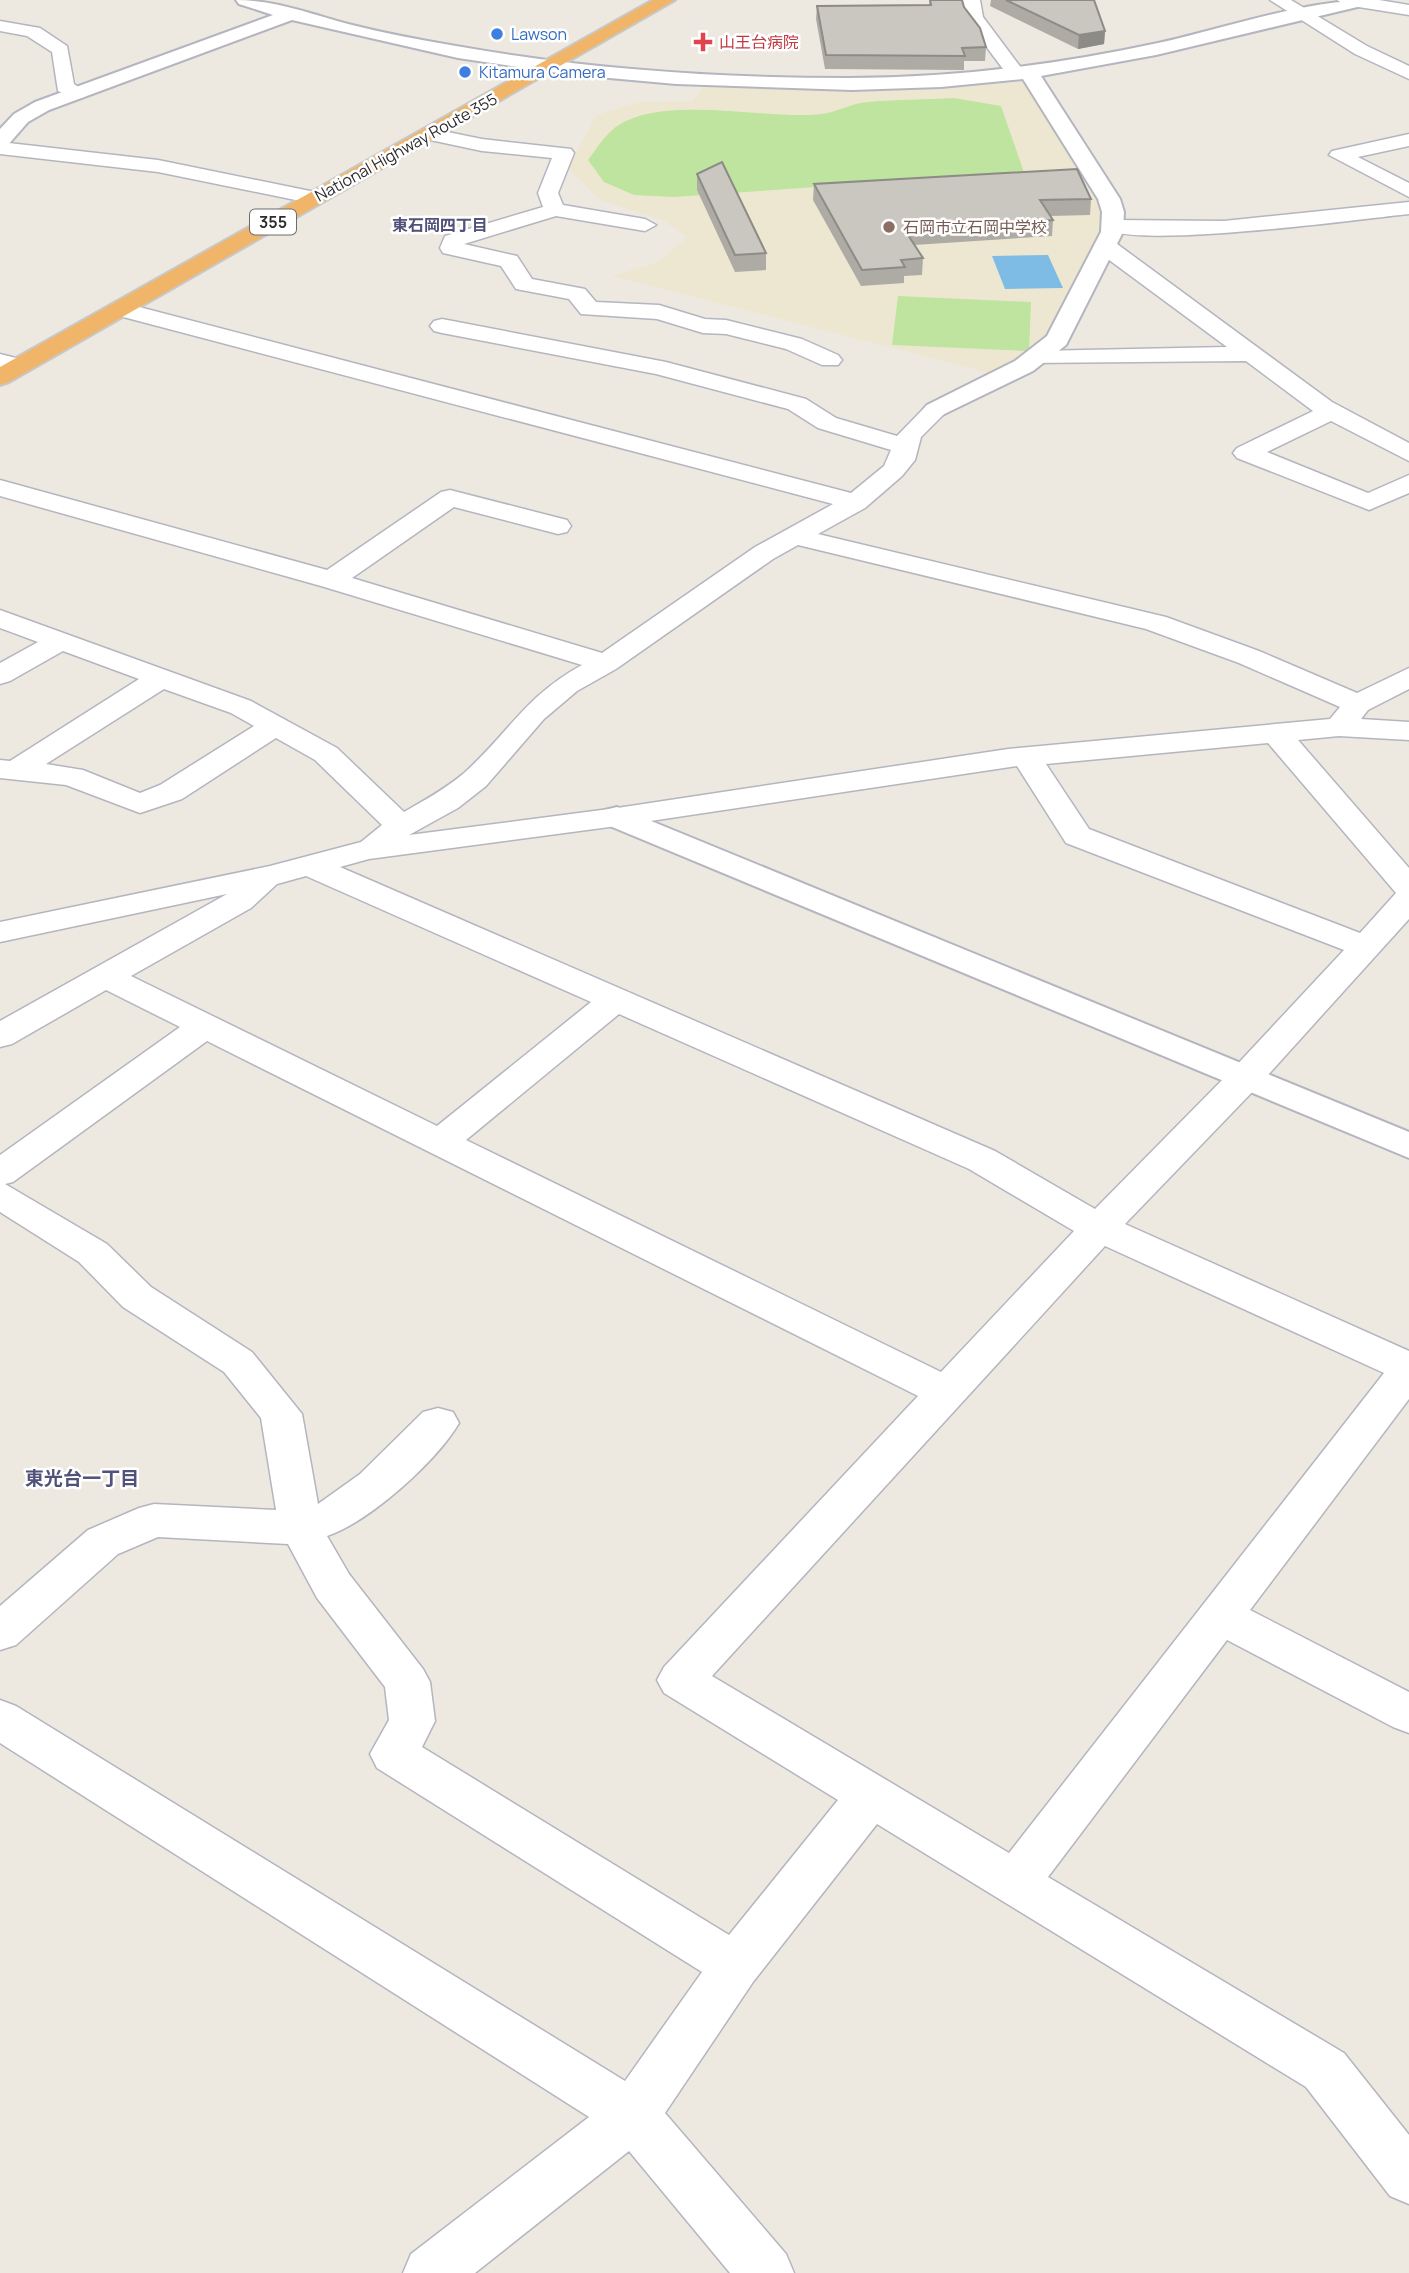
<svg xmlns="http://www.w3.org/2000/svg" width="1409" height="2273" viewBox="0 0 1409 2273" font-family="Manrope,'Noto Sans JP',sans-serif">
<rect width="100%" height="100%" fill="#ede9e1"/>
<path fill="#ede7d2" d="M1022,82L1064,143L1082,184L1103,206L1105,234L1063,322L1034,351L990,373L612,276L658,262L687,237L662,220L600,200L568,169L596,115L640,102L693,101L705,85L832,90Z"/>
<path fill="#bee49f" d="M954,98L1001,106L1027,181L846,185L674,197L634,195L604,182L588,160C595,151 602,139 611,131C655,91 767,121 822,114C837,112 852,103 868,102C897,99 926,100 954,98Z
M898,296L1031,302L1029,351L892,345Z"/>
<path fill="#7ebce5" d="M1048,255L1063,288L1005,289L992,256Z"/>
<g fill="none" stroke-linecap="round" stroke-linejoin="round">
<g stroke="#b4b5bf" stroke-width="3">
<path id="street" d="M962,0H980L983,17L1025,73L1023,77H1009L965,18Z
M1270,0H1291L1367,46L1409,66V79L1355,54Z
M1337,0H1379L1409,5V15L1346,5Z
M0,21L40,28L67,46L74,84L87,93L84,97L77,99L58,91L52,52L27,36L0,31Z
M428,128L482,139L571,149L574,153L558,193L563,205L645,219L656,225L645,231L556,216L464,244L517,256L532,279L585,289L596,302L659,305L705,319L726,320L802,339L838,355L842,360L838,365H822L786,349L726,334L703,333L657,319L581,314L569,299L516,289L501,266L443,253L440,248L445,236L543,207L538,193L552,158L482,151L421,138L418,134Z
M1409,134V146L1358,157L1409,183V197L1329,155L1332,151Z
M0,142L158,160L315,192L325,198L315,204L158,172L0,154Z
M1409,202V214C1368,218 1120,252 1102,226L1113,220L1224,221Z
M1105,240L1113,241L1332,402L1409,443V461L1331,421L1267,452L1368,493L1409,475V493L1369,510L1237,458L1233,453L1237,448L1313,411L1246,361L1029,363L1025,358L1029,353L1037,351L1227,347L1097,251L1094,246L1097,241Z
M120,302L851,493L884,466L891,450L818,428L788,409L656,374L442,333L434,331L430,326L434,321L442,319L666,362L806,399L836,418L897,436L927,405H945L948,410L921,437L915,460L902,476L865,508L818,534L1166,617L1259,651L1357,693L1409,668V689L1368,710L1361,719L1409,722V740L1339,736L1298,740L1409,868V919L1258,1086L1125,1224L1409,1351V1399L1250,1610L1409,1692V1733L1393,1727L1227,1640L1048,1877L1344,2053L1409,2135V2204L1390,2196L1306,2087L877,1824L753,1982L665,2113L786,2254L794,2273H730L629,2151L475,2273H403L411,2254L589,2117L0,1743V1700L16,1706L625,2081L702,1972L377,1768L370,1754L389,1720L385,1687L317,1598L288,1544L158,1537L118,1554L16,1645L0,1650V1606L88,1530L139,1508L154,1504L276,1510L261,1418L224,1372L123,1307L79,1262L0,1212V1155L180,1027L106,990L12,1044L0,1047V1021L227,894L0,942V922L270,866L361,842L382,825L315,760L276,738L182,799L140,813L66,785L0,778V760L10,761L139,679L63,651L10,681L0,684V663L38,642L0,628V610L251,701L337,748L404,812C425,800 445,789 463,774C508,734 525,696 582,665L321,586L0,496V480L327,570L441,492L450,490L567,520L571,526L567,532L558,534L454,507L352,578L602,653L755,547L833,504L112,314L109,309L112,304ZM798,545L1146,629L1239,663L1340,707L1330,719L1008,749L617,808L409,835L458,808L486,786L544,719L577,691L616,669L773,559ZM164,689L231,713L254,726L160,785L140,793L83,770L46,764ZM1268,743L1396,893L1360,933L1089,829L1046,764ZM1017,766L1066,843L1344,950L1232,1070L1095,1209L995,1151L340,867L369,859L617,826ZM306,876L591,1002L437,1126L131,976L251,908L277,884ZM619,1014L969,1169L1074,1231L941,1372L466,1140ZM207,1041L918,1396L664,1667L657,1680L664,1693L838,1800L729,1935L422,1747L435,1721L430,1682L423,1669L349,1574L327,1536C369,1522 437,1461 459,1423L453,1412L438,1408L423,1412L360,1474L318,1504L302,1414L252,1352L151,1287L107,1244L5,1184L13,1182ZM1105,1246L1384,1373L1009,1853L712,1676Z
M0,354L28,361L32,366L28,371L20,373L0,368Z"/>
</g>
<g stroke="#b4b5bf" stroke-width="4">
<path id="secondary" d="M236,0C275,0 311,14 348,24C384,33 420,40 456,46C585,69 717,78 848,78C953,78 1056,65 1158,43C1227,28 1303,0 1373,0L1370,4L1156,55L1041,76L1120,199L1124,212L1123,232L1066,345L1033,371L936,418L927,415L923,410L927,405L1015,361L1047,336L1101,232L1102,212L1098,199L1023,79L941,87L852,90L676,84L565,74L458,58L292,20L49,110L28,122L7,146L0,148V129L14,114L35,102L273,15L239,4Z
M617,807L1409,1132V1158L605,824L601,817L605,810Z"/>
</g>
<g stroke="#c8c8c8" stroke-width="4">
<path id="highway" d="M653,0H675L9,382L0,385V367Z"/>
</g>
<use href="#street" fill="#fff" fill-rule="evenodd"/>
<use href="#secondary" fill="#fff" fill-rule="evenodd"/>
<use href="#highway" fill="#f0b568" fill-rule="evenodd"/>
</g>
<path fill="#adaba4" d="M930,0H962L964,7L986,47L985,61H964V70L825,69L816,19L817,6L929,5Z
M991,0H1094L1105,31L1104,44L1078,49L990,6Z
M697,174L766,253V270L735,272L697,190Z
M814,184L1091,199L1090,215L1051,216L1053,220L1052,236L914,245L923,258L922,275L904,276V283L861,286L813,200Z"/>
<path fill="#8d8b86" d="M1105,31L1104,44L1078,49L1079,35Z"/>
<path fill="#c9c7bf" stroke="#8d8b86" stroke-width="2" d="M930,0H962L964,7L980,28L986,47L962,48L965,56L826,55L817,6L931,5Z
M1006,0H1094L1105,31L1079,35Z
M722,162L766,253L735,255L697,174Z
M1077,169L1091,199L1040,200L1053,220L904,229L923,258L901,260L905,267L862,270L814,184Z"/>
<g fill="#3f7fe0" stroke="#fff" stroke-width="2.5">
<circle cx="497" cy="34" r="7"/>
<circle cx="465" cy="72" r="7"/>
</g>
<path fill="#e0444e" stroke="#fff" stroke-width="2.5" d="M699.5 31.5h7v7h7v7h-7v7h-7v-7h-7v-7h7z"/>
<circle fill="#8d6e63" stroke="#fff" stroke-width="2.5" cx="889" cy="227" r="7"/>
<g text-anchor="middle" dominant-baseline="central" stroke-width="5" stroke-linejoin="round" paint-order="stroke">
<g font-size="16" fill="#366cbe" stroke="#fff" text-anchor="start">
<text x="511" y="34">Lawson</text>
<text x="479" y="72">Kitamura Camera</text>
</g>
<g font-size="16" fill="#be3a42" stroke="#fff" text-anchor="start">
<text x="719" y="42">山王台病院</text>
</g>
<g font-size="16" fill="#2d2d2d" stroke="#fff">
<text transform="translate(406 147) rotate(-29)">National Highway Route 355</text>
</g>
<rect fill="#fff" stroke="#6c6c6c" stroke-width="2" x="250" y="209.5" width="46" height="25" rx="5"/>
<g font-size="16" font-weight="bold" fill="#2d2d2d">
<text x="273" y="222">355</text>
</g>
<g font-size="16" font-weight="bold" fill="#51527a" stroke="#fff">
<text x="440" y="225">東石岡四丁目</text>
</g>
<g font-size="16" fill="#785e54" stroke="#fff" text-anchor="start">
<text x="903" y="227">石岡市立石岡中学校</text>
</g>
<g font-size="19" font-weight="bold" fill="#51527a" stroke="#fff">
<text x="82" y="1478">東光台一丁目</text>
</g>
</g>
</svg>
